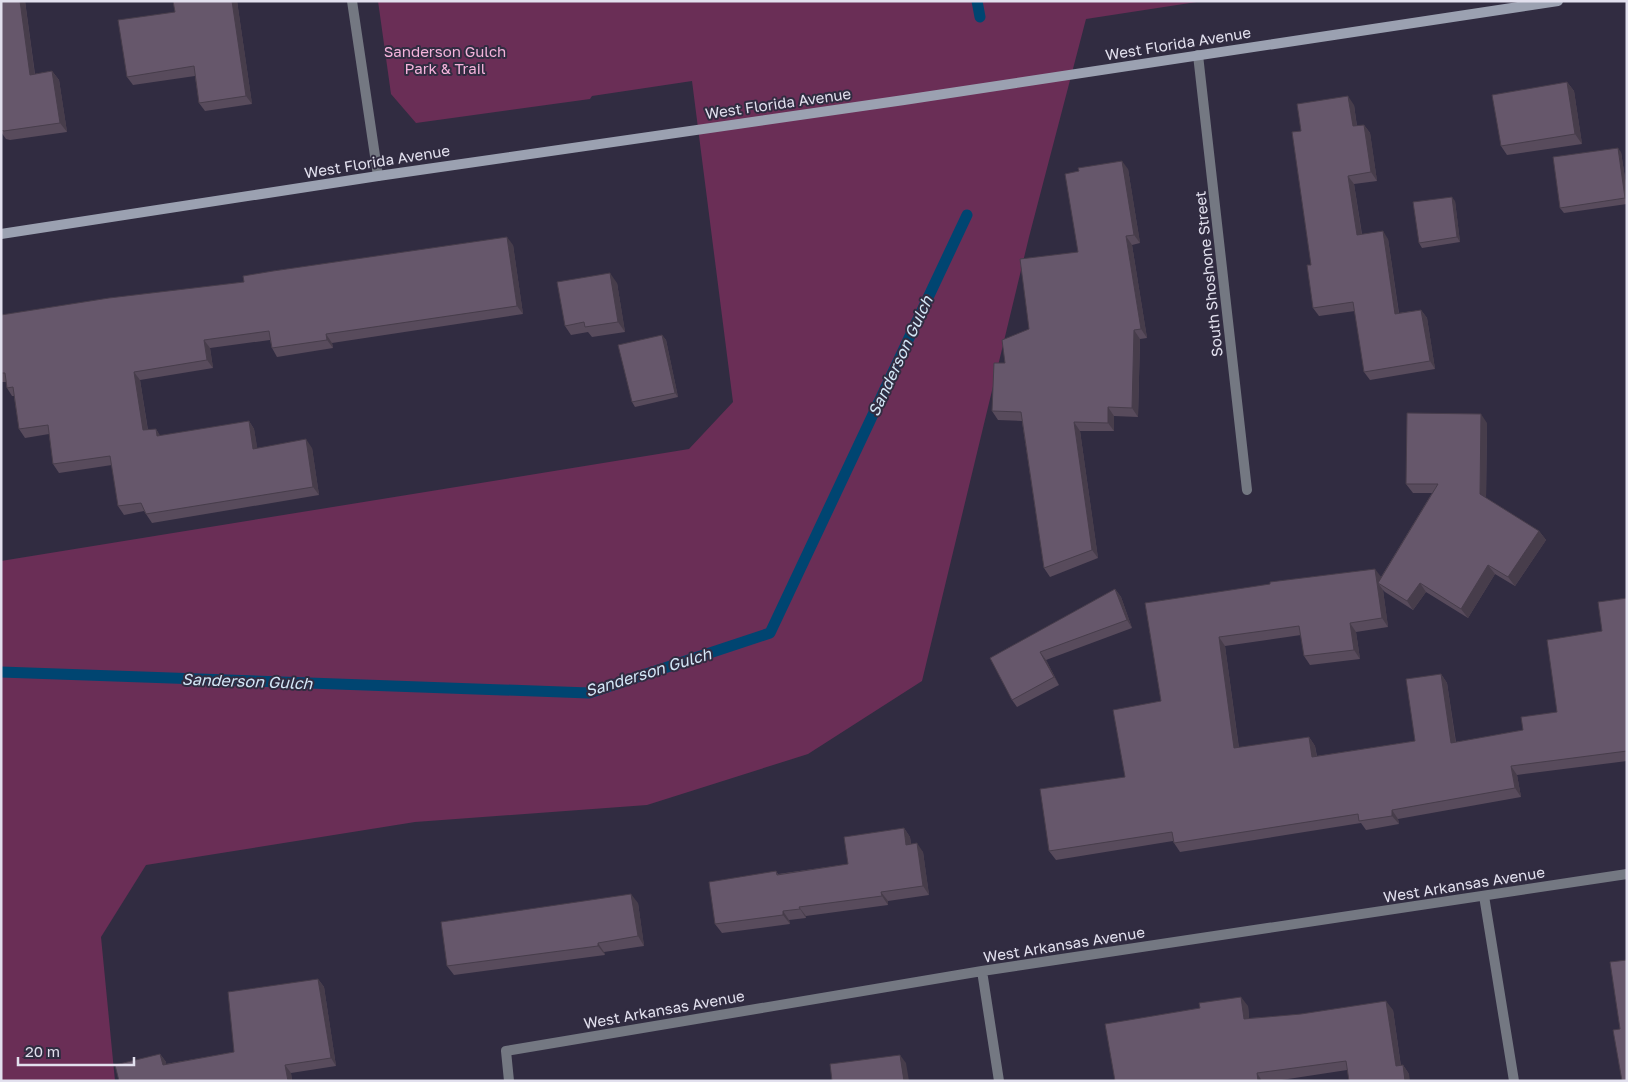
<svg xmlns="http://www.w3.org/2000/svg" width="1628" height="1082" viewBox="0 0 1628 1082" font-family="'Golos Text',sans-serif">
<rect width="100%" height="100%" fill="#312c41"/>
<path fill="#6a2e56" d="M378,1H1203L1086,19L1029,237L922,681L808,754L647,805L415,822L146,865L101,937L115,1081H1V561L689,449L733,402L692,81L592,96L590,99L416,123L391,94Z"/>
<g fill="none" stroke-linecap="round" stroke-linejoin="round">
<path stroke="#004571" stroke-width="11" d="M977,1L980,17
M1,672L589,693L770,633L967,215"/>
<path stroke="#747882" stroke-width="10" d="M352,1L378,176
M1198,55L1247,490
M1484,896L1514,1081
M982,971L999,1081
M509,1081L506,1051L982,971L1627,874"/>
<path stroke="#9ba1b1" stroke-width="10" d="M1,234L378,176L904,100L1558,1"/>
</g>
<path fill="#584b5c" d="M1,1H25L35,74L52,71L59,80L67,132L10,140L6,139L1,132Z
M237,1L252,104L205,111L199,103L195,76L133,85L127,77L175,12Z
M1567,82L1574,91L1582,144L1507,155L1501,146Z
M1354,105L1357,126L1364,125L1370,133L1377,181L1354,184L1362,234L1388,239L1399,313L1421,310L1427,318L1435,369L1370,380L1364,372L1355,311L1319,316L1313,308L1311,265L1301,131Z
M1621,152L1627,191V204L1564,213L1560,208Z
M1128,169L1140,243L1132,245L1147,338L1140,339L1138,417L1114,416V431H1080L1098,558L1050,577L1044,568L1022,421L998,420L992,411L1005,363L1029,329L1078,252Z
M1455,201L1460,242L1422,248L1419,243Z
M513,245L523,314L332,343L333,348L277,357L272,348L270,340L210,348L213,368L140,380L148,430L156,429L160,436L249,421L254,429L257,448H312L319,495L152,523L144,511L124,515L118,506L112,465L59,473L53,464L49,434L25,438L19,429L14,396H12L7,388L6,382H1V315Z
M617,283L625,332L592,337L588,332L571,335L565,326Z
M662,335L666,340L678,397L635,407L632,402Z
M1487,423L1486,498L1539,531L1546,540L1515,586L1495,574L1468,618L1426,592L1413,610L1385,592L1383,590L1388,627L1356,632L1360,659L1310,665L1304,656L1301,635L1225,646L1239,748L1309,737L1315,746L1317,756L1415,741L1441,674L1447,683L1456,742L1523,730L1557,712L1602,631L1627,598V761L1517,775L1521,797L1398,819L1399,824L1366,830L1361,823L1180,852L1174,843L1173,841L1056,860L1049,851L1125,777L1161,701L1145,603L1381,577L1432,493H1413L1406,484Z
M1115,589L1121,597L1132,628L1046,660L1059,685L1017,707L1012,700L990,658Z
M904,828L910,837L911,844L923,852L929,895L888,901V905L806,916V918L789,920L790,924L722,933L715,924L776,871L778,874L848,864Z
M638,903L644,946L604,952L605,955L454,975L447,966Z
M318,979L324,987L336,1066L291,1073L292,1081H119L160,1054L166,1062V1064L234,1052Z
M1248,1006L1249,1018L1393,1010L1401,1066L1403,1065L1409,1074L1347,1070L1275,1081H1115L1200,1008Z"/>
<path fill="#473d4b" d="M20,1H25L36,84L30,75Z
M232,1H237L252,104L246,96Z
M52,71L59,80L67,132L60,123Z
M1567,82L1574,91L1582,144L1575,134Z
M1348,96L1354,105L1358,135L1353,126Z
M1364,125L1370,133L1377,181L1371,172Z
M1618,148L1621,152L1627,191V201L1625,198Z
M1122,161L1128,169L1140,243L1134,235Z
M1348,176L1354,184L1363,243L1357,235Z
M1452,197L1455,201L1460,242L1457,237Z
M1383,231L1388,239L1400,322L1395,314Z
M1126,236L1132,245L1147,338L1141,329Z
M507,237L513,245L523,314L517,306Z
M610,273L617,283L625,332L618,322Z
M1421,310L1427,318L1435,369L1430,361Z
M1134,330L1140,339L1138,417L1132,408Z
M326,334L332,343L333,348L327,340Z
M662,335L666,340L678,397L675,393Z
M204,340L210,348L213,368L207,360Z
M134,372L140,380L149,438L143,430Z
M1108,407L1114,416V431L1108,423Z
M1481,414L1487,423L1486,503L1480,494Z
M249,421L254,429L259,457L253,449Z
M1074,422L1080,431L1098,558L1092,550Z
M156,429L161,437L157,436Z
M306,439L312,448L319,495L313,487Z
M1539,531L1546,540L1515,586L1508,577Z
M1488,565L1495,574L1468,618L1461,609Z
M1375,569L1382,578L1378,583L1383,590L1388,627L1382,618Z
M1420,583L1426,592L1413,610L1407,601Z
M1115,589L1121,597L1132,628L1127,620Z
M1350,623L1356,632L1360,659L1354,650Z
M1219,637L1225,646L1240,757L1234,748Z
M1040,652L1046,660L1059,685L1054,677Z
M1441,674L1447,683L1457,752L1451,743Z
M1309,737L1315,746L1318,766L1312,757Z
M1511,766L1517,775L1521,797L1515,788Z
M1392,810L1398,819L1399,824L1392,816Z
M904,828L910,837L912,854L906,845Z
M917,843L923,852L929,895L923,886Z
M881,892L888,901V905L882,896Z
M631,894L638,903L644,946L638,936Z
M799,907L806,916V918L800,909Z
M783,911L789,920L790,924L783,915Z
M598,943L604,952L605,955L598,946Z
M318,979L324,987L336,1066L331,1058Z
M1241,997L1248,1006L1250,1028L1244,1019Z
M1386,1001L1393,1010L1402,1075L1396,1066Z
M160,1054L166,1062L168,1073L163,1065Z
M900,1055L906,1063L909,1081H904Z
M285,1065L291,1073L292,1081H288Z
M1403,1065L1409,1074L1410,1081H1405Z
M1257,1073L1262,1081H1258Z"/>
<path fill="#66576b" stroke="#473d4b" d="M1,1H20L30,75L52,71L60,123L4,131L1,130Z
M173,1H232L246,96L199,103L194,66L127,77L118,20L175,12Z
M1567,82L1575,134L1501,146L1492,95Z
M1348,96L1353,126L1364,125L1371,172L1348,176L1357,235L1383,231L1395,314L1421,310L1430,361L1364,372L1353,302L1313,308L1307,265H1311L1292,132L1301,131L1297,104Z
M1618,148L1625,198L1560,208L1553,157Z
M1122,161L1134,235L1126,236L1141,329L1134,330L1132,408L1108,407V423L1074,422L1092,550L1044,568L1021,412L992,411L994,363H1005L1002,340L1029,329L1020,259L1078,252L1065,174L1079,171L1078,168Z
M1452,197L1457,237L1419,243L1413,202Z
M507,237L517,306L326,334L327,340L272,348L269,331L204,340L207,360L134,372L143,430L156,429L157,436L249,421L253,449L306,439L313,487L146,514L141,503L118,506L110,456L53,464L48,425L19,429L13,387L7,388L5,373H1V315L109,298L244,282L243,276L273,271Z
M610,273L618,322L585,327L584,322L565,326L557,282Z
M662,335L675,393L632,402L618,345Z
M1407,413L1481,414L1480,494L1539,531L1508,577L1488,565L1461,609L1420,583L1407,601L1378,583L1438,484H1406Z
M1375,569L1382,618L1350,623L1354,650L1304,656L1299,626L1219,637L1234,748L1309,737L1312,757L1415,741L1406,679L1441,674L1451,743L1523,730L1521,717L1557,712L1547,640L1602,631L1598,602L1627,598V751L1511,766L1515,788L1392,810V816L1359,821L1358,814L1174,843L1172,832L1049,851L1040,789L1125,777L1113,710L1161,701L1145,603L1270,584V582Z
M1115,589L1127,620L1040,652L1054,677L1012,700L990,658Z
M904,828L906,845L917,843L923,886L881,892L882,896L799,907L800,909L783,911V915L715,924L709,882L776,871L777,875L848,864L844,837Z
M631,894L638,936L598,943V946L447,966L441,922Z
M1627,960V1081H1622L1613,1030L1620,1029L1610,962Z
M318,979L331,1058L285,1065L288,1081H119L115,1065L160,1054L163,1065L234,1052L228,992Z
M1241,997L1244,1019L1301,1014L1386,1001L1396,1066L1403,1065L1405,1081H1349L1346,1061L1257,1073L1258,1081H1115L1105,1024L1200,1008L1199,1003Z
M900,1055L904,1081H832L830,1064Z"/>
<g text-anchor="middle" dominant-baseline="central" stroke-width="4" stroke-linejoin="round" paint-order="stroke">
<g font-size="15" fill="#e2e0ee" stroke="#312c41">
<text transform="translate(1178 43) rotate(-9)">West Florida Avenue</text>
<text transform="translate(778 103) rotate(-8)">West Florida Avenue</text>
<text transform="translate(377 161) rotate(-9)">West Florida Avenue</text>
<text transform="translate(1208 274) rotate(-96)">South Shoshone Street</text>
<text transform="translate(1464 884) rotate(-9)">West Arkansas Avenue</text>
<text transform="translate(1064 944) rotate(-9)">West Arkansas Avenue</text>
<text transform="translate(664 1009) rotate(-10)">West Arkansas Avenue</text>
</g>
<g font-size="15" fill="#f4b3db" stroke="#312c41">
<text x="445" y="51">Sanderson Gulch<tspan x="445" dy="17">Park &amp; Trail</tspan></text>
</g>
<g font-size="16" font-style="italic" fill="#d3e6f6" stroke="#312c41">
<text transform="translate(900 356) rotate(-65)">Sanderson Gulch</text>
<text transform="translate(648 672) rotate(-17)">Sanderson Gulch</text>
<text transform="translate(247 681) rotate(2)">Sanderson Gulch</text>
</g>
</g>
<rect width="1628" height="1082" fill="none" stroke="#e2e0ee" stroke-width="5"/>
<path d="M18 1057v8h116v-8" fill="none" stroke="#e2e0ee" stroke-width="2.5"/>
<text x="25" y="1057" font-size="15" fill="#e2e0ee" stroke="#312c41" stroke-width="4" paint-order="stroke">20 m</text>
</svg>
